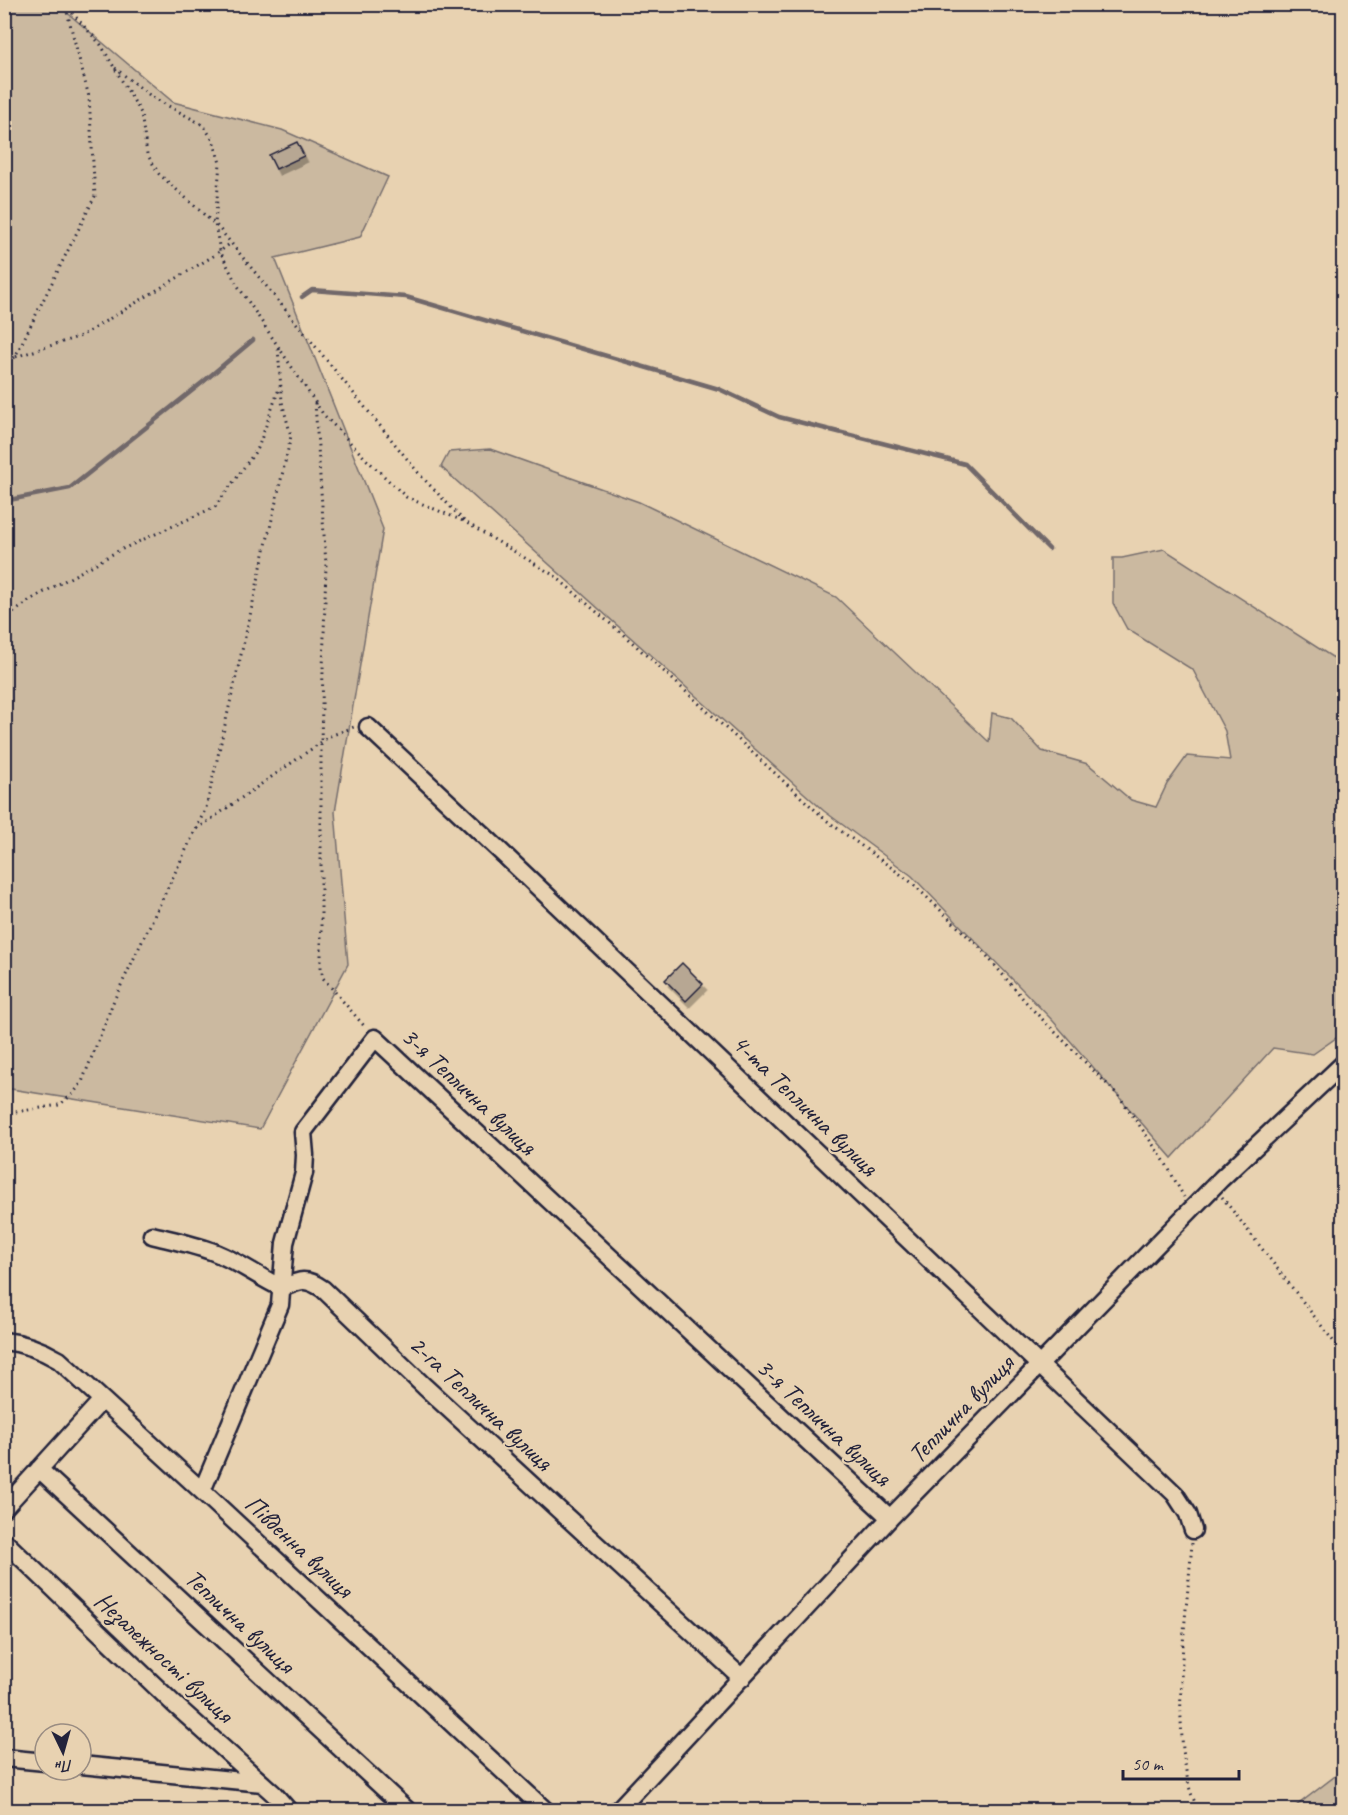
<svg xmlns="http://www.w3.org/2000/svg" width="1348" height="1815" viewBox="0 0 1348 1815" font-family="Caveat,sans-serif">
<defs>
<filter id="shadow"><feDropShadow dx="3.5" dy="6" stdDeviation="0" flood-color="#0004"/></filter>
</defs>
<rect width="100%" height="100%" fill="#e8d2b1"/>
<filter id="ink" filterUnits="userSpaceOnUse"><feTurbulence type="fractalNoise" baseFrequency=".0167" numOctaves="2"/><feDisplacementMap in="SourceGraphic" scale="12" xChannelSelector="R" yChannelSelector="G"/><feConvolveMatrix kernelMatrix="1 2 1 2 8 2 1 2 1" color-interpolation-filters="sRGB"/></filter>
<g filter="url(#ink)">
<path fill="#cbb9a0" stroke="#766e6e" stroke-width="1.5" d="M4,5H58L173,102L282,130L388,177L360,237L275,258L383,529L335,812L348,964L260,1129L5,1088Z
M490,449L639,502L836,597L989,742L992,713L1011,718L1042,751L1088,764L1131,800L1156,807L1167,784L1187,756L1230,760L1225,731L1193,670L1127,629L1113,603V558H1122L1164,549L1343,664V1033L1313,1054L1273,1048L1172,1158L1053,1021L912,876L824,811L441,467L449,452Z
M1343,1770V1810H1291Z"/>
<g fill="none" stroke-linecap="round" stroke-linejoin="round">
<path stroke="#71686a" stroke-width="4.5" d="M302,297L312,290L406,297L719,389L779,417L965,464L1049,549
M4,501L70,488L203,382L253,340"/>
</g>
<path fill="#b7a793" stroke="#22223b" stroke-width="1.5" filter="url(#shadow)" d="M297,142L304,156L276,169L269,155Z
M682,963L703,984L686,1001L665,980Z"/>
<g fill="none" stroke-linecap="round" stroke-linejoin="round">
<g stroke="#22223b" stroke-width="21">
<path id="street" d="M368,727L497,848L1175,1494L1188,1514L1193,1530
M152,1235C172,1240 192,1244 211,1251C237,1260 258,1277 282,1288C300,1280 306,1277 323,1289L425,1387L742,1678
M4,1341C25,1343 42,1350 59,1360L202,1491L545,1810
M39,1469L407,1810
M202,1491L280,1305L285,1243L304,1173L305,1155L303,1132L375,1038L890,1518
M4,1508L102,1400
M4,1541L174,1704L274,1794L288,1810
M4,1758L45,1762
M81,1765L262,1783
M618,1810L890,1518L1221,1179L1344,1063"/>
</g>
<path stroke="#22223b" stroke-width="3" stroke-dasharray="1.5 4.5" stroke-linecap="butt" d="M64,4L101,45L141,113L147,154L159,174L218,227L421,476L465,522L555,576L634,644L826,820L911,882L981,949L1031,1008L1119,1096L1165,1162L1184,1197
M115,68L152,97L203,125L213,140L220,163L215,224L220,251L236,283L323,414L367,460L406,497L463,521
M4,358L15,357L81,336L215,255L231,243
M4,365L15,357L95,196L89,97L66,8
M315,403L326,564L321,742V967L323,978L365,1027
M4,620L30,600L118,551L215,507L258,448L280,386
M197,829L330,736L354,727
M4,1114L59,1105L73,1094L82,1082L114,1000L206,808L291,436L282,402L278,348
M1222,1197L1344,1355
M1192,1543C1186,1621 1171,1713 1190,1790C1192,1797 1196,1804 1199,1810"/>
<use href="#street" stroke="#e8d2b1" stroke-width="16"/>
</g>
</g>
<g text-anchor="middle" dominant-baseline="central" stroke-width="4.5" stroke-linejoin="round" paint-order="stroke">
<g font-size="26" fill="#22223b" stroke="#e8d2b1">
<text transform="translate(469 1091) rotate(43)">3-я Теплична вулиця</text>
<text transform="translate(805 1105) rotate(44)">4-та Теплична вулиця</text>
<text transform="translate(481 1403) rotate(43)">2-га Теплична вулиця</text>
<text transform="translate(961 1409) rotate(-46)">Теплична вулиця</text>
<text transform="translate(824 1422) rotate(43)">3-я Теплична вулиця</text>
<text transform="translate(299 1546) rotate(43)">Південна вулиця</text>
<text transform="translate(240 1621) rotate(43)">Теплична вулиця</text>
<text transform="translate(164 1657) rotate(43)">Незалежності вулиця</text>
</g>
</g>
<rect width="1348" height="1815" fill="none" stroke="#e8d2b1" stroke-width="24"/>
<rect x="12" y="12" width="1324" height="1791" fill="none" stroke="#22223b" stroke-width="2" filter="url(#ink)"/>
<g transform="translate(63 1752) rotate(175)"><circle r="28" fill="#e8d2b1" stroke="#998c82" stroke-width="1.5"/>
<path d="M0-4.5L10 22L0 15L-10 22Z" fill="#22223b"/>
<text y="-9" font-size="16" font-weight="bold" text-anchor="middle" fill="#22223b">Пн</text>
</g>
<path d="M1123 1770v9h116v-9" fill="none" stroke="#22223b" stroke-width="3"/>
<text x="1132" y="1770" font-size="18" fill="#22223b" stroke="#e8d2b1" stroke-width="4.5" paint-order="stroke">50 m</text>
</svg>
